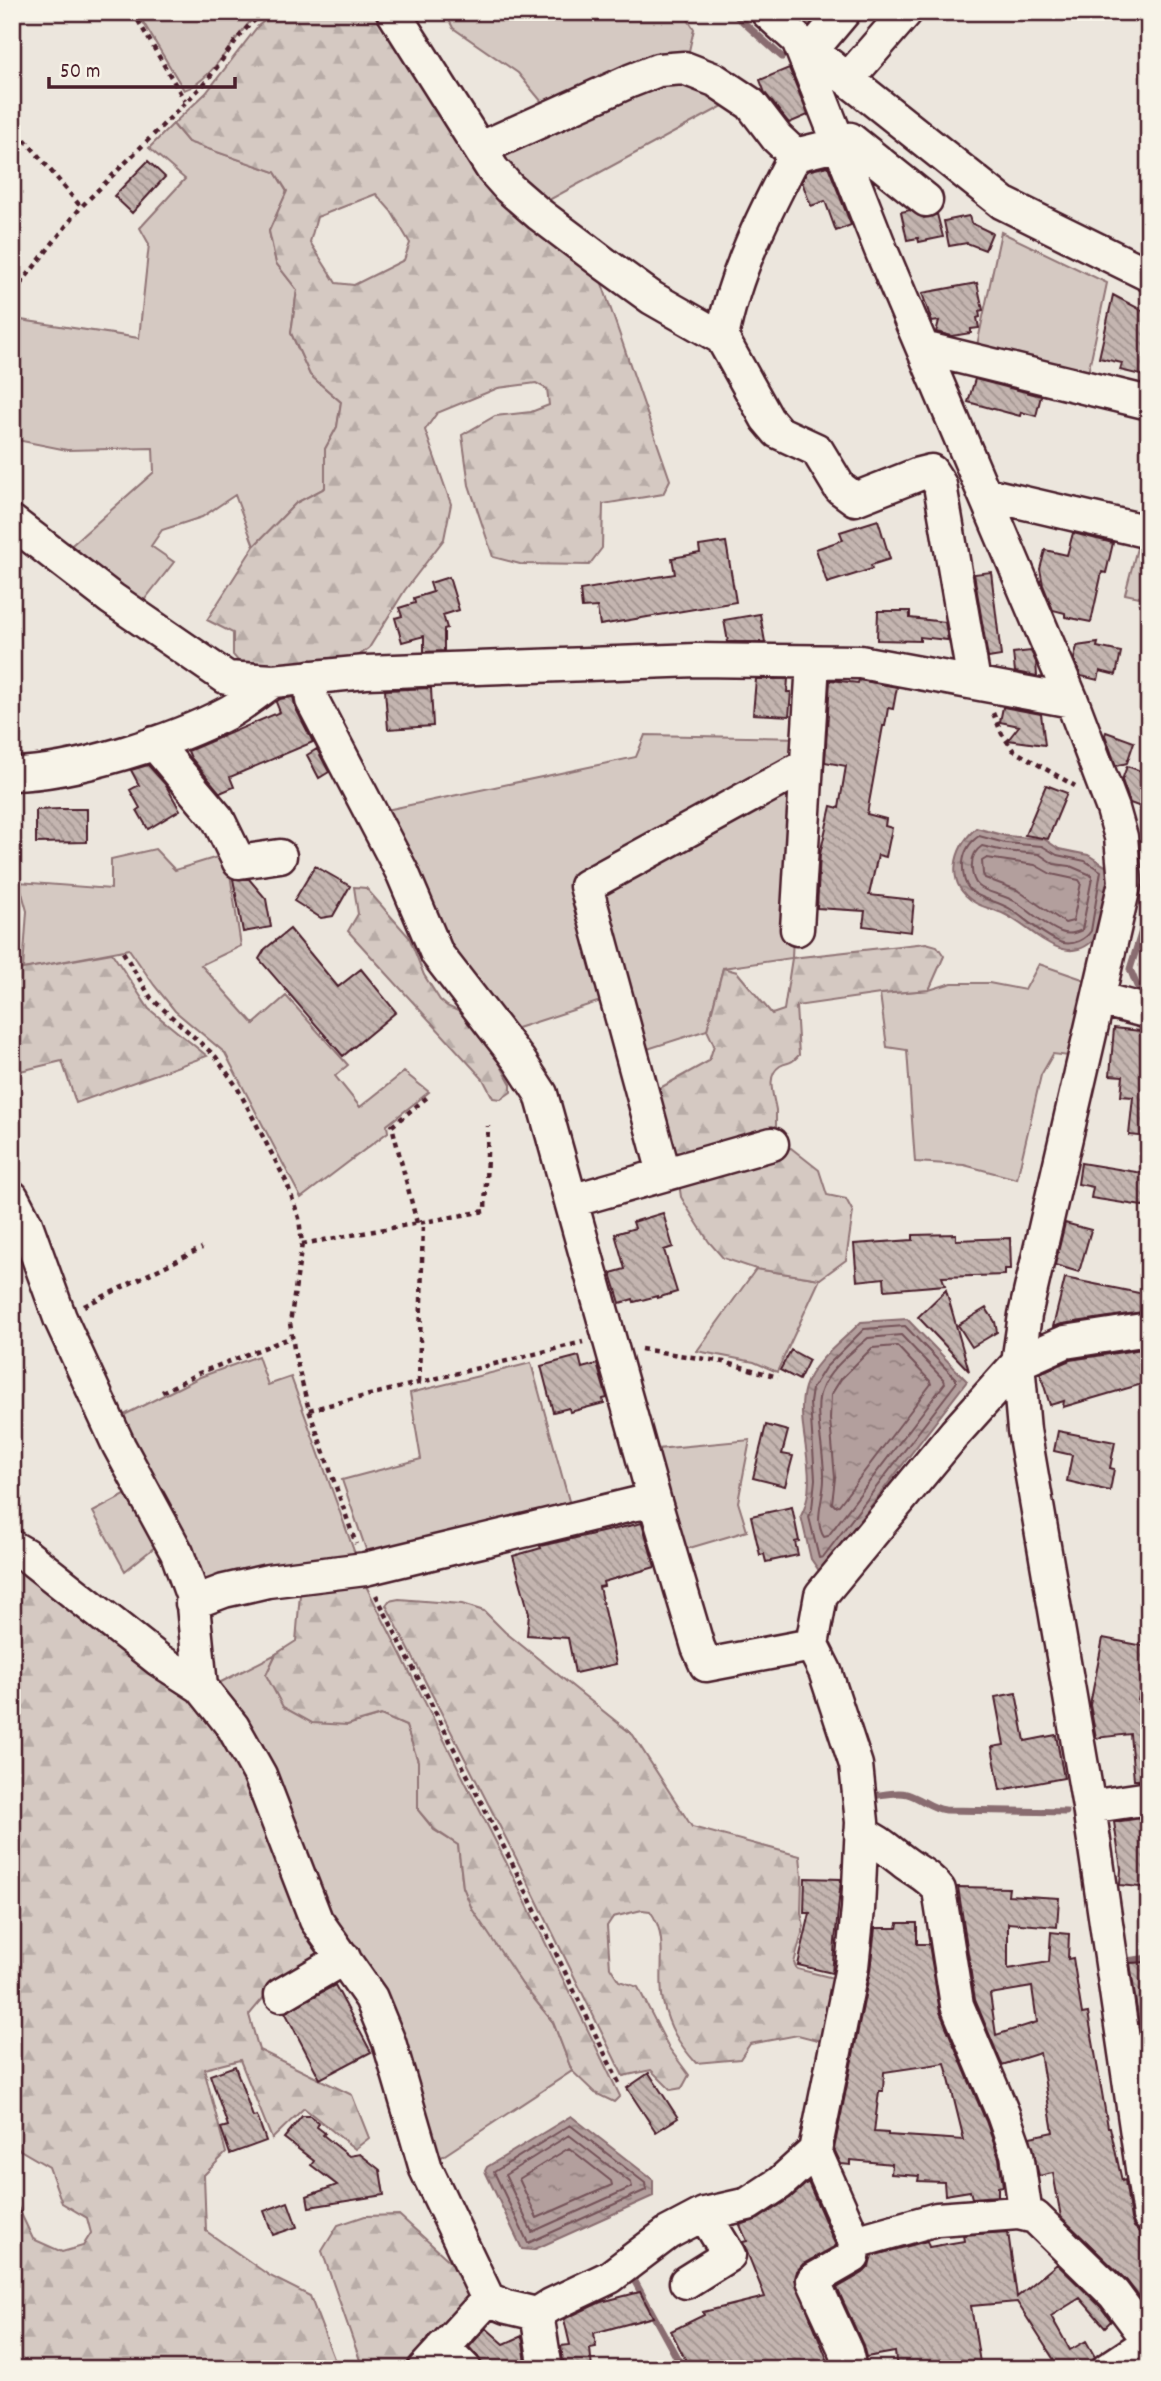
<svg xmlns="http://www.w3.org/2000/svg" width="1161" height="2381" viewBox="0 0 1161 2381" font-family="Dekko,sans-serif">
<defs>
<pattern id="forest-firs" width="22" height="20" patternUnits="userSpaceOnUse" patternTransform="scale(1.75)"><rect width="22" height="20" fill="#d5c9c2"/><path d="M5 1l3.5 6h-7zM16 11l3.5 6h-7z" fill="#b8aca7"/></pattern>
<pattern id="water-ripples" width="26" height="14" patternUnits="userSpaceOnUse" patternTransform="scale(1.75)"><rect width="26" height="14" fill="#b39f9d"/><path d="M2 4q2-2 4 0t4 0M15 11q2-2 4 0t4 0" fill="none" stroke="#948180"/></pattern>
<pattern id="building-back-hatch" width="6" height="6" patternUnits="userSpaceOnUse" patternTransform="scale(1.75)"><rect width="6" height="6" fill="#c4b5b0"/><path d="M-1 5l2 2M0 0l6 6M5-1l2 2" fill="none" stroke="#a1938f"/></pattern>
</defs>
<rect width="100%" height="100%" fill="#ece6dd"/>
<filter id="ink" filterUnits="userSpaceOnUse"><feTurbulence type="fractalNoise" baseFrequency=".0143" numOctaves="2"/><feDisplacementMap in="SourceGraphic" scale="14" xChannelSelector="R" yChannelSelector="G"/><feConvolveMatrix kernelMatrix="1 2 1 2 8 2 1 2 1" color-interpolation-filters="sRGB"/></filter>
<g filter="url(#ink)">
<path fill="#d5c9c2" stroke="#907476" stroke-width="2" d="M137,12H260C235,32 214,81 184,90Z
M445,12H683L694,29L686,64L551,113L518,73L453,28Z
M672,74L734,100L538,206L494,149Z
M173,124L188,142L275,172L287,192L269,231L276,263L297,290L291,333L310,375L341,402L337,427L325,449V488L296,503L254,546L235,495L202,517L162,530L151,546L174,562L138,608L64,552L154,472L153,448L67,450L12,439L14,319L139,338L149,244L140,228L185,179L149,148Z
M1001,232L1107,283L1087,378L976,350Z
M1139,540L1149,542V599L1125,594Z
M645,735L802,738L800,764L592,875L610,998L505,1032L445,958L377,812L636,757Z
M800,777L792,958L723,968L707,1030L635,1053L596,888Z
M155,849L175,870L227,854L241,946L201,965L254,1024L286,996L348,1065L335,1076L360,1107L404,1072L429,1092L387,1125L388,1132L301,1198L225,1053L175,1011L154,985L129,949L23,969L27,911L19,882L111,889V859Z
M1039,964L1091,982L1077,1057L1053,1054L1041,1075L1017,1179L964,1165L915,1162L907,1050L887,1047L880,994L929,990L952,983H989L1025,990Z
M756,1269L820,1279L777,1372L754,1362L697,1351Z
M258,1356L268,1385L291,1377L358,1562L202,1594L120,1417L200,1377Z
M531,1363L572,1512L370,1561L342,1480L421,1459L410,1393Z
M750,1440L738,1502L747,1531L676,1552L647,1450Z
M134,1490L161,1542L125,1571L93,1512Z
M276,1654L266,1675L347,1725L381,1715L406,1726L418,1761V1810L434,1830L458,1845L463,1887L522,1984L553,2022L572,2071L434,2162L325,1913L245,1725L219,1683Z"/>
<path fill="url(#forest-firs)" stroke="#907476" stroke-width="2" fill-rule="evenodd" d="M377,12L477,163L598,272L670,480L663,494L603,504L602,548L589,565L520,564L493,557L469,485L462,435L495,416L531,412L549,405L547,389L536,383L498,388L437,413L425,430L451,504L444,539L405,590L369,648L354,659L245,669L233,655V633L207,620L254,546L296,503L325,488V449L337,427L341,402L310,375L291,333L297,290L276,263L269,231L287,191L275,172L188,142L173,124L206,93L258,26L274,13ZM376,194L391,211L410,243L404,260L354,285L336,283L310,242L317,217Z
M354,887L366,888L409,937L424,975L440,1000L447,1006L462,1013L486,1039L511,1084V1092L501,1099L493,1098L483,1079L348,931L358,914Z
M926,943L937,946L944,956L929,990L880,994L796,1006L799,1055C789,1066 789,1061 780,1066C765,1076 774,1097 776,1110C776,1117 776,1125 776,1133L673,1165L657,1102L660,1088L709,1061L714,1045L707,1030L723,968L737,972L772,1014L784,1010L792,958Z
M112,953L149,1009L207,1056L76,1103L62,1061L12,1073V971Z
M791,1148L819,1170L827,1195L846,1199L853,1212L846,1260L820,1279L756,1269L723,1258L709,1242L688,1209L681,1197L679,1183L772,1151Z
M12,1554L201,1706L257,1796L330,1958L274,1985L249,2015L259,2050L352,2095L369,2138L355,2149L304,2108L272,2139L240,2060L204,2069L226,2153L204,2175L206,2231L270,2276L310,2296L338,2369H12V2203H16L33,2239L62,2252L83,2246L91,2233L87,2218L62,2203L49,2167L15,2147L12,2143Z
M362,1578L508,1866L620,2096L614,2102L595,2093L572,2071L553,2022L522,1984L472,1909L463,1887L458,1845L434,1829L418,1810V1761L406,1726L381,1715L347,1725L312,1723L283,1707L266,1675L276,1654L296,1641L301,1582Z
M399,1599L462,1604L484,1611L505,1632L633,1735L692,1827L800,1856L802,1877L801,1913L804,1926L794,1963L797,1969L833,1978L837,1982L830,2037L817,2040L798,2035L750,2044L740,2059L696,2063C679,2044 669,2028 663,2002C657,1972 670,1937 650,1911L642,1910L613,1917L607,1926L610,1967L619,1981L638,1987L669,2048L689,2075L682,2088L671,2090L651,2070L623,2076L515,1856L386,1605L389,1601Z
M399,2215L465,2275L475,2301L412,2369H363L322,2251L338,2225L365,2216Z"/>
<path fill="url(#water-ripples)" stroke="#896c6f" stroke-width="2" d="M976,828L1006,836L1044,839L1059,849L1088,855L1110,869L1098,935C1067,974 1033,927 1004,914C994,909 983,908 974,902C944,883 954,848 976,828Z
M907,1319L967,1381L820,1572L811,1559L801,1516C822,1476 793,1427 805,1387C813,1361 843,1341 861,1322Z
M571,2116L653,2180V2196L533,2250L522,2249L485,2171L487,2167Z"/>
<g fill="none" stroke-linecap="round" stroke-linejoin="round">
<path stroke="#745259" stroke-width="2" d="M979,836L1005,843L1042,846L1057,855L1085,861L1101,871L1091,931C1085,940 1074,945 1063,943C1049,940 1025,919 1012,910C988,894 961,903 963,863C964,852 970,842 979,836Z
M982,846L1004,851L1039,854L1054,864L1070,866L1091,875L1092,878L1082,930C1076,933 1068,935 1061,932C1045,926 1030,911 1016,902C995,889 970,896 972,864C972,855 976,850 982,846Z
M987,858L1035,865L1051,874L1079,880L1081,883L1073,921L1065,923L1017,890L985,878L983,874L982,861Z
M905,1326L956,1379V1383L823,1557L819,1558L809,1517L812,1509L815,1479L810,1403L812,1389L825,1368L864,1329Z
M901,1335L944,1380L945,1383L828,1536L824,1537C813,1520 824,1499 824,1479C825,1455 813,1411 821,1391C828,1370 852,1352 868,1338Z
M897,1346L930,1381L931,1384L839,1505L835,1506L832,1503L835,1478L830,1419L831,1395L841,1379L872,1348Z
M570,2125L645,2183L646,2190L528,2243L494,2172Z
M569,2135L631,2183L632,2187L532,2232L505,2175Z
M569,2148L611,2181L612,2185L537,2218L519,2179Z"/>
<path stroke="#896c6f" stroke-width="7" d="M732,12L782,57
M809,25L819,12
M1149,908L1130,969L1137,986L1149,989
M871,1793L872,1796C883,1795 897,1791 907,1794C921,1798 930,1808 945,1810L1066,1812
M1125,1954L1126,1961L1149,1958
M633,2278L683,2369"/>
</g>
<path fill="url(#building-back-hatch)" stroke="#4a1f2b" stroke-width="2" fill-rule="evenodd" d="M789,68L808,115L789,123L765,93L760,80Z
M148,161L165,177L132,213L114,196Z
M828,166L851,225L836,231L825,201L811,206L802,182L807,171Z
M910,210L924,218L937,214L943,237L919,242L918,238L907,240L901,212Z
M969,216L971,223L992,233L985,250L967,243L949,246L944,221Z
M977,283L983,310L979,311L980,317L977,318L979,328L971,329V333L952,336L936,332L939,321L932,322L922,293Z
M1113,295L1149,314V377L1120,370L1122,363L1099,358Z
M975,379L1041,396L1036,416L1021,412L1020,416L968,402Z
M878,520L890,559L871,565L872,569L827,583L816,549L843,540L840,532Z
M1073,533L1113,543L1106,573L1102,572L1091,622L1065,617V613L1053,610L1043,585L1040,569L1045,550L1067,555Z
M726,542L736,602L600,625L597,607L582,608L580,590L675,574L672,558L700,553L699,546Z
M991,572L1001,656L988,658L974,574Z
M449,577L459,610L443,615L447,628L444,629V651L424,652V636L402,642L395,618L402,616L399,608L415,603L414,598L433,592L430,583Z
M878,611H910V618L945,622L948,640L920,637V641L877,640Z
M760,614L765,642H728L724,620Z
M1098,643L1097,647L1121,652L1116,675L1100,671L1098,680L1081,676L1074,659L1077,646Z
M1031,651L1036,662L1037,676L1015,672L1013,653Z
M756,679H788L787,692H791L789,716L753,714Z
M830,680L858,683L859,680L897,687L893,709L888,708L885,726H883L867,814L886,819L885,826L892,828L886,857L878,855L869,895L914,900L911,932L863,926L865,911L817,908L820,854L831,806L839,808L846,766L825,762Z
M431,688L433,726L388,729L385,690Z
M293,697L296,709L313,742L230,777L234,787L220,793L191,758L188,751L280,712L276,702L280,699Z
M1003,707L1041,714L1045,745L1008,740L1019,726L1000,722Z
M1106,732L1134,742L1127,763L1116,766L1105,735Z
M317,749L329,772L319,778L307,755Z
M148,765L165,784L180,810L148,829L137,810L140,808L130,790L139,785L131,770Z
M1127,766L1149,774V810L1130,803L1122,780Z
M1046,785L1067,793L1048,839L1025,835Z
M61,809H87V842L36,843V810Z
M315,866L350,886L333,916L321,918L294,901Z
M233,879H249L266,899L271,927L243,932Z
M290,929L338,987L361,969L396,1012L343,1056L259,959L265,949Z
M1114,1028L1149,1032V1137L1129,1135L1133,1097L1121,1096L1123,1076L1110,1075Z
M1081,1163L1149,1174V1207L1091,1198L1093,1187L1078,1184Z
M663,1213L673,1247L664,1250L677,1292L657,1298V1296L634,1302L633,1299L620,1303L611,1273L625,1269L615,1234L635,1228L633,1222Z
M1065,1223L1091,1230L1079,1272L1055,1265Z
M956,1234V1240L1010,1238L1011,1269H1005V1275L942,1277L945,1285L885,1290L884,1278L857,1281L854,1244L913,1240V1235Z
M1065,1278L1149,1295V1311L1062,1324L1053,1327Z
M946,1290L969,1371L918,1317Z
M986,1308L995,1322L997,1332L972,1347L958,1325Z
M1149,1348V1382L1063,1407L1064,1401L1050,1405L1040,1373L1070,1360Z
M791,1350L809,1360L799,1380L780,1370Z
M579,1356L582,1368L597,1364L607,1398L603,1399L604,1403L570,1412L569,1408L553,1412L541,1366Z
M766,1425L788,1431L782,1454L793,1456L785,1486L753,1478Z
M1058,1431L1115,1442L1110,1468L1114,1469L1110,1491L1067,1481L1072,1455L1054,1451Z
M792,1507L799,1541L795,1542L798,1555L766,1562L764,1554L760,1555L751,1516Z
M642,1523L655,1567L603,1582L604,1586L599,1587L616,1664L575,1673L568,1638L527,1635L529,1613L513,1556L541,1548L540,1546Z
M1103,1638L1149,1647L1138,1701L1149,1700V1780H1134L1130,1734L1096,1738L1090,1705Z
M1016,1693L1025,1741L1056,1735L1064,1778L1000,1790L992,1747L1004,1745L995,1697Z
M1149,1817V1888L1120,1885L1121,1869L1114,1822Z
M805,1878L841,1879L832,1973L798,1965L810,1913H804Z
M958,1887L1009,1888L1008,1895L1059,1898L1057,1927L1008,1923V1969L1049,1962L1051,1932L1069,1934L1068,1959L1073,1958L1082,2014L1088,2013L1108,2127H1110L1122,2181L1125,2180L1131,2219L1134,2227L1140,2232L1149,2288V2310L1127,2281L1061,2217L1053,2173L1039,2176L1030,2137L1053,2132L1040,2053L1002,2065L975,2000ZM1032,1987L1037,2022L996,2035L990,1994Z
M898,1923H917V1944H929L940,2012L986,2121L999,2158L1003,2186L998,2187V2196L972,2198L970,2191L945,2195L944,2182L918,2181L919,2176L891,2174L892,2164L851,2160V2165L841,2164L834,2149L870,1971L875,1928H897ZM945,2063L964,2140L888,2135V2133L874,2132L879,2091H883L884,2072Z
M1149,1962V2024H1139L1130,1963Z
M335,1985L371,2052L320,2079L285,2012Z
M235,2066L253,2117L257,2116L266,2141L230,2154L221,2128L228,2126L210,2075Z
M649,2073L678,2118L656,2132L627,2088Z
M302,2116H310L319,2123L317,2127L325,2133L323,2135L349,2156L360,2154L380,2170L384,2195L309,2207L307,2196L337,2185L311,2165L314,2161L284,2138Z
M808,2182L836,2246L803,2264L797,2271L795,2279L831,2369H690L671,2331L704,2315L703,2312L765,2297L743,2242L747,2241L740,2225L758,2219L790,2198Z
M288,2202L297,2227L273,2235L264,2211Z
M1008,2232L1017,2297L1057,2264L1100,2306L1111,2321L1105,2327L1080,2298L1051,2316L1070,2350L1086,2341L1095,2357L1091,2364L1083,2369H1039L1054,2360L1017,2302L971,2306L981,2369H897L895,2352L866,2357L863,2345L837,2288L863,2273L869,2267L872,2256L927,2241L929,2247L964,2241L963,2235Z
M640,2292L653,2317L594,2333L596,2347L590,2348L592,2369H564L561,2346L570,2345L564,2319L601,2302Z
M486,2328L504,2344L522,2336L527,2369H483L478,2357L469,2347Z"/>
<g fill="none" stroke-linecap="round" stroke-linejoin="round">
<g stroke="#4a1f2b" stroke-width="37">
<path id="minor" d="M393,12L493,170L509,188L539,214L605,264L652,298L722,338
M767,12L798,40L1003,203L1149,275
M798,40L881,250L1072,701L1113,809L1121,837L1125,882L1025,1315L1018,1363L1024,1430L1089,1807L1149,2216
M812,50L844,12
M848,79L906,12
M481,148L630,81L658,70L684,68L715,80L751,104L777,138L795,155
M926,200L850,139L840,144L795,155C764,214 734,273 722,338L767,419L778,432L817,450L840,488L855,499L919,474L931,471L940,485L974,682
M923,348L1149,403
M986,494L1149,532
M12,522L112,599L227,678L273,681L366,672L697,660L860,662L1072,701
M310,677L312,700L403,874L437,954L519,1060L541,1094L655,1502L698,1647L706,1665L812,1645
M154,743L218,819L239,862L280,856
M12,774C74,773 174,741 229,712C244,703 259,691 273,681
M797,929L813,662
M1100,999L1149,1012
M664,1173L586,886L805,766
M12,1197L26,1224L60,1318L119,1446L177,1553L192,1595L201,1687
M571,1201L772,1144
M12,1547L26,1555L159,1660L201,1687L233,1727L260,1775L316,1920L371,1998L389,2042L426,2169L488,2299L507,2307L537,2314L551,2305L610,2277L668,2233L704,2214L748,2204L780,2183L815,2151L852,1967L858,1909L862,1822L856,1765L825,1671L812,1645L821,1595L955,1433L1018,1363L1065,1342L1149,1329
M192,1603L224,1591L268,1581L365,1569L635,1504L655,1502
M1089,1807L1149,1798
M861,1833C878,1840 889,1851 904,1862C917,1872 929,1876 939,1890L957,2005L1003,2114L1017,2154L1026,2215
M281,1995L344,1958
M815,2151L855,2242L937,2219L1018,2213L1035,2217L1114,2294L1149,2341
M686,2282L729,2255L704,2214
M537,2314L546,2369
M443,2347L465,2369
M424,2369L488,2299
M850,2369L846,2352L813,2280L853,2257L855,2242
M1108,2369L1149,2342"/>
</g>
<path stroke="#4a1f2b" stroke-width="4.5" stroke-dasharray="5 5" stroke-linecap="butt" d="M133,12L185,101
M12,124L81,207
M12,302L19,286L81,207L202,86C223,63 239,28 266,12
M993,713L1002,734L1013,750L1075,786
M123,952L151,998L216,1057L237,1087L287,1183L299,1218L302,1244L290,1323L295,1355L309,1410L356,1544
M417,1223L392,1126L430,1095
M302,1244L485,1211L488,1126
M84,1306L202,1248
M641,1349L724,1362L778,1377
M419,1382L423,1222
M162,1392L199,1373L292,1337
M309,1410L583,1342
M376,1595L514,1867L619,2083"/>
<use href="#minor" stroke="#f7f3e8" stroke-width="32"/>
</g>
</g>
<rect width="1161" height="2381" fill="none" stroke="#f7f3e8" stroke-width="42"/>
<rect x="21" y="21" width="1119" height="2339" fill="none" stroke="#4a1f2b" stroke-width="2.5" filter="url(#ink)"/>
<path d="M49 77v10h186v-10" fill="none" stroke="#4a1f2b" stroke-width="3.5"/>
<text x="60" y="77" font-size="21" fill="#4a1f2b" stroke="#f7f3e8" stroke-width="5" paint-order="stroke">50 m</text>
</svg>
